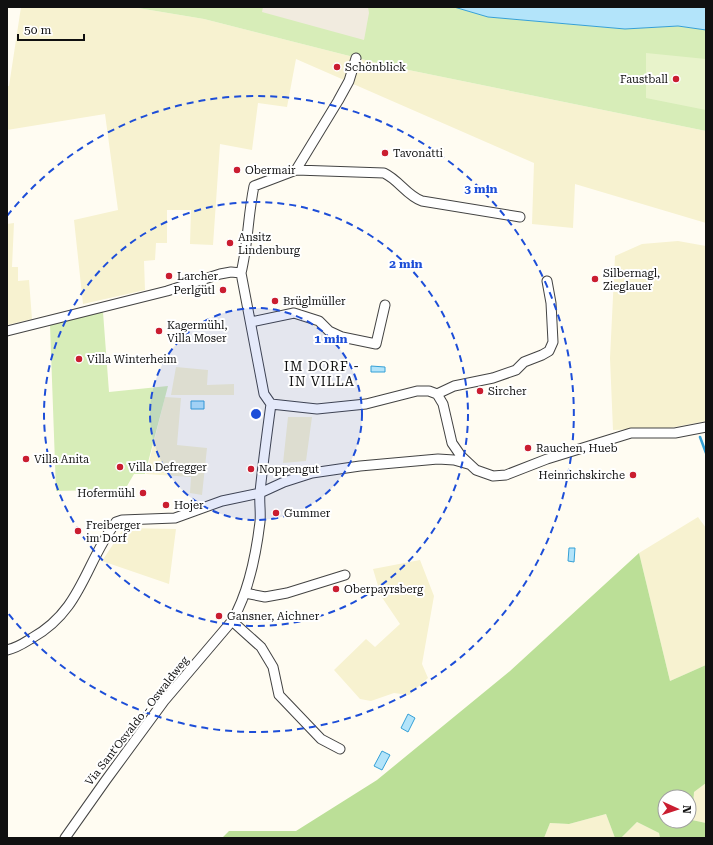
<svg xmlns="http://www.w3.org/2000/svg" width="713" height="845" viewBox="0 0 713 845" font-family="'Roboto Serif',serif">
<rect width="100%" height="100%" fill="#fffcf2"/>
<path fill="#f7f2d0" d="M21,7H132L204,19L389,66L706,131V223L575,184L573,228L532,224L534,163L296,59L287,107L258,103L252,150L220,144L213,245L190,244L191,210H167V243H156L155,260L144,261L145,290L83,304L74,220L118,210L105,114L7,130V86H9Z
M14,223L12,267H18V281L29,280L32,319L7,325V224Z
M678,241L706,246V421L670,428L613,430L610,358L615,256L642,244Z
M176,367L208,370L207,385L234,384V395H171Z
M165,397L181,398L177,445L207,448L202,495L190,493L191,477L146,474Z
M288,417H312L306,461L283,463Z
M698,517L706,528V665L670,681L639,553Z
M124,528L176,529L169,584L102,561Z
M420,560L434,596L422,664L428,678L409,695L394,693L371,701L360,699L334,670L366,639L375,647L400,624L381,596L373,569Z
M706,783V823L692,820L694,792Z
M606,814L615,838H544L550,823L569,824Z
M637,822L659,833L660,838H621Z"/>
<path fill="#d7edb8" d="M132,7H454L488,17L625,29L678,26L706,30V131L389,66L204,19Z
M103,312L109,392L168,386L145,474H134L120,498L96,490L56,491L50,325Z"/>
<path fill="#bbdf97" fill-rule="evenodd" d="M639,553L670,681L706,665V783L694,792L692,820L706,823V838H660L659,833L637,822L621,838H615L606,814L569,824L550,823L544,838H222L229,831H296L377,780L510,671ZM665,797H689V821H665Z"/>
<path fill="#e8f3cb" d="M646,53L706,59V110L646,98Z"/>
<path fill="#f1ebdf" d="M263,7H368L369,13L364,40L262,12Z"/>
<path fill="#b3e4fa" stroke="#35a0d6" d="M454,7H706V30L678,26L625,29L488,17Z
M371,366L385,367V372H371Z
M191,401H204V409H191Z
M569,548H575L574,562L568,561Z
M408,714L415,718L408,732L401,728Z
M382,751L390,755L382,770L374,766Z"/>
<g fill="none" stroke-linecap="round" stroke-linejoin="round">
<path stroke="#35a0d6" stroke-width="2.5" d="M700,437L706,453"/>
<g stroke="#434343" stroke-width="11">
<path id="minor" d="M296,170L384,173C399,180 407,196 422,201L520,217
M241,273C248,245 248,215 254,186L296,170L338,101L349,81L356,58
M251,322L294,313L319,321L329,331L342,337L376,344L385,305
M7,331L167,291L220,274L231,272L241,273L264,394L271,404
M437,394L454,386L493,378L516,370L524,362L542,355L549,351L553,342L551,303L547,281
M271,404L317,409L366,404L417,391H429L437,394L443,404L452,443L461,456L476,470L493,476L506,475L547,459L631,433H675L706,427
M245,593L265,597L287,593L345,575
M232,621L261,647L273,667L279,695L321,739L340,749
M7,650C17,648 24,643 32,638C82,610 85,563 116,522L122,520L175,518L222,501L260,493L284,482L312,473L360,466L438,459L454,460L468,464
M65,838L106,780L164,701L232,621C249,592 256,555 260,522C261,512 259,502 260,492C263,463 267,433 271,404"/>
</g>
<use href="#minor" stroke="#fff" stroke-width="9"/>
</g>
<circle cx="256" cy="414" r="106" fill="#1d4ed8" fill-opacity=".12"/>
<g fill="none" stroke="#1d4ed8" stroke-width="2" stroke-dasharray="7 5">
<circle cx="256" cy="414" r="106"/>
<circle cx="256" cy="414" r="212"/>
<path d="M7 216A318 318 0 1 1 7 612"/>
</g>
<g fill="#ca1d30" stroke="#fff" stroke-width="1.5">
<circle cx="337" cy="67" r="4"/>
<circle cx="676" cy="79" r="4"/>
<circle cx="385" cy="153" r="4"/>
<circle cx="237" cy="170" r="4"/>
<circle cx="230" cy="243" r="4"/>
<circle cx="169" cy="276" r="4"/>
<circle cx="595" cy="279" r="4"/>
<circle cx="223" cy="290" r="4"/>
<circle cx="275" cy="301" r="4"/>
<circle cx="159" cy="331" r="4"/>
<circle cx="79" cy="359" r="4"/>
<circle cx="480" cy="391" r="4"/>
<circle cx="528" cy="448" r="4"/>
<circle cx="26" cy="459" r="4"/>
<circle cx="120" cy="467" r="4"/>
<circle cx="251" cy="469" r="4"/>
<circle cx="633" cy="475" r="4"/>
<circle cx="143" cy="493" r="4"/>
<circle cx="166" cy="505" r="4"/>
<circle cx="276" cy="513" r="4"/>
<circle cx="78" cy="531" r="4"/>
<circle cx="336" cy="589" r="4"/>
<circle cx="219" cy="616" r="4"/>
</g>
<g text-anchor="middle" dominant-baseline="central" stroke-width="4" stroke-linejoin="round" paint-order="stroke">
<g font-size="11" fill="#101010" stroke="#fff" text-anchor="start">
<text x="345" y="67">Schönblick</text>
<text x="668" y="79" text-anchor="end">Faustball</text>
<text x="393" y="153">Tavonatti</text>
<text x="245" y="170">Obermair</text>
<text x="238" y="237">Ansitz<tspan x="238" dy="13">Lindenburg</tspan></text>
<text x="603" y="273">Silbernagl,<tspan x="603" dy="13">Zieglauer</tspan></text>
<text x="177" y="276">Larcher</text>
<text x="215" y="290" text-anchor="end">Perlgütl</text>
<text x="283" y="301">Brüglmüller</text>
<text x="167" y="325">Kagermühl,<tspan x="167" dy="13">Villa Moser</tspan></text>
<text x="87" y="359">Villa Winterheim</text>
<text x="488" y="391">Sircher</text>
<text x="536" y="448">Rauchen, Hueb</text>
<text x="34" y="459">Villa Anita</text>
<text x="128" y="467">Villa Defregger</text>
<text x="259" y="469">Noppengut</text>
<text x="625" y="475" text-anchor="end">Heinrichskirche</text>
<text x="135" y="493" text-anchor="end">Hofermühl</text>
<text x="174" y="505">Hojer</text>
<text x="284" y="513">Gummer</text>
<text x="86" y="525">Freiberger<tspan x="86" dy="13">im Dorf</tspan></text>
<text x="344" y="589">Oberpayrsberg</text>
<text x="227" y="616">Gansner, Aichner</text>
</g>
<g font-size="11" fill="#101010" stroke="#fff">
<text transform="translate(137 721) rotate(-52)">Via Sant'Osvaldo - Oswaldweg</text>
</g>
<g font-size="13" letter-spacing="1" fill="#101010" stroke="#fff">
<text x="322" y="366">IM DORF -<tspan x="322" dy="15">IN VILLA</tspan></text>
</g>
</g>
<circle cx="256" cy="414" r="6" fill="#1d4ed8" stroke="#fff" stroke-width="2"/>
<g font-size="12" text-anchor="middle" font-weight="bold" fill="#1d4ed8" stroke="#fff" stroke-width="4" stroke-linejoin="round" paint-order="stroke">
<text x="481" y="193">3 min</text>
<text x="406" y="268">2 min</text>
<text x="331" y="343">1 min</text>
</g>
<rect width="713" height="845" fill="none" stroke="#101010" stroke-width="16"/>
<g transform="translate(677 809) rotate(93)"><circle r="19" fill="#ffffff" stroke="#9f9f9f"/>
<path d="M0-3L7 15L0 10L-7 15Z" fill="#ca1d30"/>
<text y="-6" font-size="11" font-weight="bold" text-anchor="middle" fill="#101010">N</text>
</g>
<path d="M18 34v6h66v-6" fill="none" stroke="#101010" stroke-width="2"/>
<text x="24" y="34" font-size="12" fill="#101010" stroke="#ffffff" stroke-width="3" paint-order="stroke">50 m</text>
</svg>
